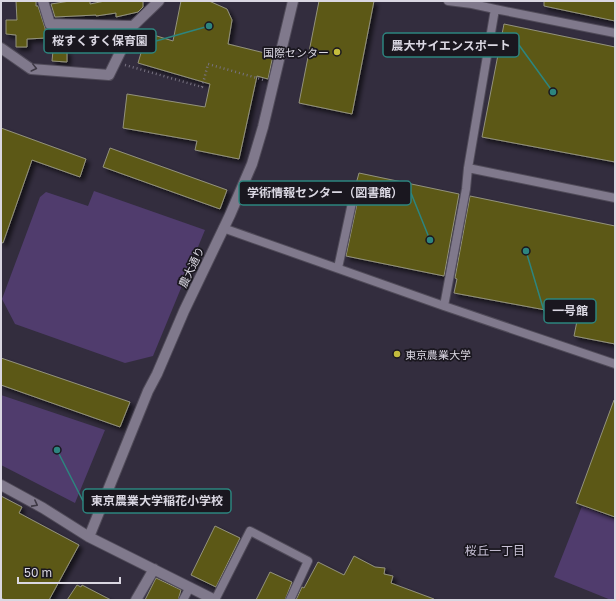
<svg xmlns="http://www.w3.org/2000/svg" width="616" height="601" viewBox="0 0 616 601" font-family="'Golos Text','Noto Sans JP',sans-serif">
<defs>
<filter id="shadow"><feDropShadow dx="3.5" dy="3.5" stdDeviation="2" flood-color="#0009"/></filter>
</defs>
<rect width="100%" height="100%" fill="#332d3e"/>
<path fill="#503c6d" d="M94,191L205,230L153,356L125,363L15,324L2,299L40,197L46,192L88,206Z
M1,395L105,430L75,503L1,465Z
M582,506L615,519V600H611L554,577Z"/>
<path fill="#5c5812" stroke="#93927d" filter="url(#shadow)" d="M16,1H36V6H38L45,28L46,38L27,39V47H16V35L6,34V20H17Z
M70,1H90V4L105,1H143V7L138,12L116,17V13L96,16V15L55,17L51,4Z
M181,1H209L227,9L232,20L228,44L273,55L268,79L257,76L239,159L195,150L197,141L123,128L127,94L205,107L210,84L138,63L147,33L173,41Z
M319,1H374L352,114L299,103Z
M544,1H615V21L544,6Z
M504,24L615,47V162L482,137Z
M53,51H67V62L52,61Z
M1,128L86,159L80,177L32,160L3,243L1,242Z
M110,148L227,190L220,209L103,167Z
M359,173L459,194L444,276L346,256L360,190V187L356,184Z
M470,196L615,226V344L574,336L578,316L454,293L457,279L455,278Z
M1,358L130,402L120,427L1,385Z
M614,400L615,401V517L576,503Z
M1,496L22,507L19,513L79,545L49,600H5L1,598Z
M215,526L240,538L216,587L191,575Z
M354,556L375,567L385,568L384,574L393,576L391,583L434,599V600H296L302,587L304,588L318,562L344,575Z
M270,572L292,582L285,600H256Z
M156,578L181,590L178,600H145Z
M77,585L81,587L82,585L111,600H67Z"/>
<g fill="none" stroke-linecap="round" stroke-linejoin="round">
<g stroke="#504b59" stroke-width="10">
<path id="service" d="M448,1L472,4
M495,9L615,33
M468,168L615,198
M223,228L444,306L615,364
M338,268L355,189
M444,306L466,189L468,168L495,9L472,4V1
M183,600L190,587
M215,600L250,531L308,561L290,600"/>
</g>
<g stroke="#504b59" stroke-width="12">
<path id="minor" d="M43,1L50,24L133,26
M1,48L31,69L109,75L133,26L159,1
M1,485L43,508L89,537L215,600
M89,537L148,391L157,374L184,311L230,215L252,164L263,127L293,1
M136,600L154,569"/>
</g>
<path stroke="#787382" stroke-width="2.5" stroke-dasharray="1 3" stroke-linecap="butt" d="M125,65L202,87L208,64L264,80"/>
<use href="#service" stroke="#80798c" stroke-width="8"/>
<use href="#minor" stroke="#80798c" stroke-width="10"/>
</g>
<defs><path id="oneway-chevron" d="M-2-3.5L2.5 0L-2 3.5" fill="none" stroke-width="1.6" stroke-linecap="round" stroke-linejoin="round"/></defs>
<g stroke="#3e3945">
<use href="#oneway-chevron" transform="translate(34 68) rotate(14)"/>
<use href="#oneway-chevron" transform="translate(35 504) rotate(28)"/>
</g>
<g fill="#c4bc3d" stroke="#1a171f" stroke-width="1.5">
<circle cx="337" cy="52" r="4"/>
<circle cx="397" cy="354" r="4"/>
</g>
<g text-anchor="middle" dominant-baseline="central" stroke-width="3.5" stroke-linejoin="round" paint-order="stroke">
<g font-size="11" fill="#dad7e2" stroke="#1a171f" text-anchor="end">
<text x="329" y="52">国際センター</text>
<text x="405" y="354" text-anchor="start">東京農業大学</text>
</g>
<g font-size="11" fill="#dad7e2" stroke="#1a171f">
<text transform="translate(191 267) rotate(-64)">農大通り</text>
</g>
<g font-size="12" fill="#c9c2d7" stroke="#1a171f">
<text x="495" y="550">桜丘一丁目</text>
</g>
</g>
<path fill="none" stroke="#2d857f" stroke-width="1.5" d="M209 26L156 41M553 92L519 45M430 240L411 193M526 251L544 311M57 450L83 501"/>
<g fill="#2d857f" stroke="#1a171f" stroke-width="1.5">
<circle cx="209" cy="26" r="4"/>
<circle cx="553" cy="92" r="4"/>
<circle cx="430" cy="240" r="4"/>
<circle cx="526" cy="251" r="4"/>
<circle cx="57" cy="450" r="4"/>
</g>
<g fill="#1a171f" stroke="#2d857f" stroke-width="1.5">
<rect x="44" y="29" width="112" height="24" rx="4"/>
<rect x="383" y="33" width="136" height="24" rx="4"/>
<rect x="239" y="181" width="172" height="24" rx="4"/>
<rect x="544" y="299" width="52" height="24" rx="4"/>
<rect x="83" y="489" width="148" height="24" rx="4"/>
</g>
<g font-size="12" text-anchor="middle" font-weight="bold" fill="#dad7e2">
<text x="100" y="45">桜すくすく保育園</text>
<text x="451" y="50">農大サイエンスポート</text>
<text x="325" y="197">学術情報センター（図書館）</text>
<text x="570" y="315">一号館</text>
<text x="157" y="505">東京農業大学稲花小学校</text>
</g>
<rect width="616" height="601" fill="none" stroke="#dad7e2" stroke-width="4"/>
<path d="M18 577v6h102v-6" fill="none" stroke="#dad7e2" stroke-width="2"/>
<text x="24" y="577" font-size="12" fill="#dad7e2" stroke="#1a171f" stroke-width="3" paint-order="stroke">50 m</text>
</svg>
